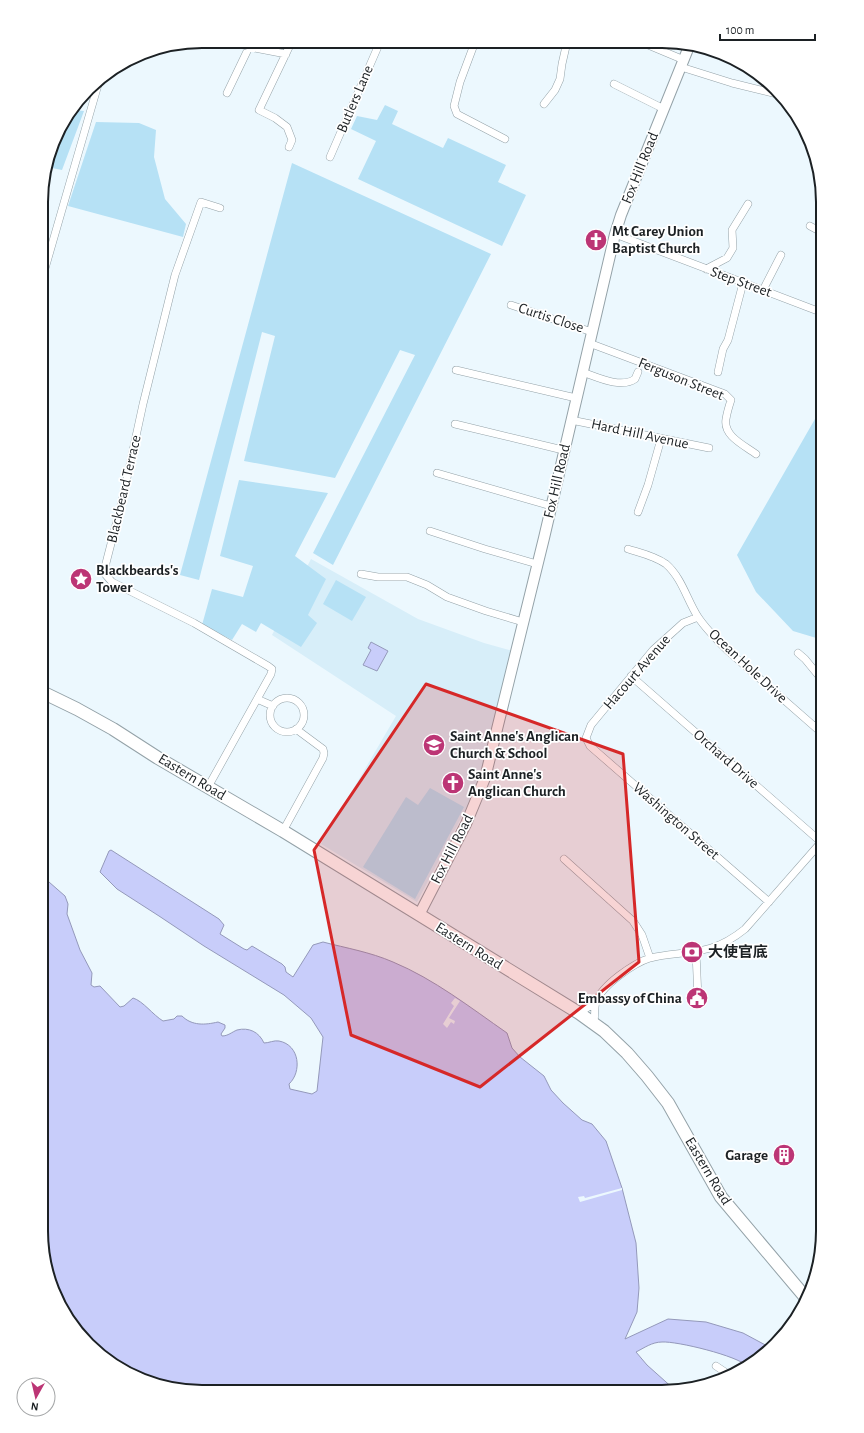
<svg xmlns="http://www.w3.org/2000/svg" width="864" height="1433" viewBox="0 0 864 1433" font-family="'Alegreya Sans','Noto Sans SC',sans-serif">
<rect width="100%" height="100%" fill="#ecf8fe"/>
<path fill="#d7eef9" d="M311,559L418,619L484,643L513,651L481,773L469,803L417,902L321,844L396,716L272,635Z"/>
<path fill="#b6e1f5" d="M385,105L398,111L392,124L443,148L448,138L506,165L498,182L526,195L502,246L358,179L376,141L351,129L357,116L377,120Z
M73,110L84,111L62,170L47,167L58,130Z
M96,122L139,123L156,130L154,157L165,199L186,224L183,237L68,206Z
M292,163L491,254L333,565L313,553L415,355L400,350L335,478L244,461L275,336L262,332L199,580L180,575Z
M823,405V640L793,631L756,592L737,555Z
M239,480L328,493L295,556L326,579L308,615L317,623L301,647L261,623L256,632L242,624L232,640L202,625L212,589L243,597L253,566L220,556Z
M336,580L366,597L352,621L323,604Z
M430,788L464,807L415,899L363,867L406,797L418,805Z"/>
<path fill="#c8cdfa" stroke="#9499ba" d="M371,642L388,651L377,671L363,665L371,650L368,648Z
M111,850L219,919L224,925L220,934L244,949L247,950L252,946L282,964L285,967L286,972L293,977L313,945L323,942C346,948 370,952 393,962C434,979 471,1008 507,1033L512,1048L520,1057L544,1076L551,1090L563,1103L582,1120L592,1124L606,1141L622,1188L636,1243L639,1288L637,1312L625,1339L668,1319L706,1322L743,1333L771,1348L760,1359L747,1366C738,1356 677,1341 662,1342C652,1342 644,1348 636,1352L647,1365L675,1390L663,1392L181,1391L140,1380L104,1359L74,1329L53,1293L41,1231V875L65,896L68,904L67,914L80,950L92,973L91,985L94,987L100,986L120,1007L124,1006L133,998C143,1001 153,1015 163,1021L174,1019L177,1016H182C192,1026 205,1025 218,1022L225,1025V1028L221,1034L222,1036C228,1036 232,1032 237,1030C249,1027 259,1032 264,1043C269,1043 274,1040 279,1041C300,1045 302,1072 289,1084L290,1089L312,1094L317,1091L323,1037L311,1018L284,995L204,946L159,916L117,889L100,872L109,851Z"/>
<path fill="#ecf8fe" d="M455,998L460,1001L449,1018L455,1021L454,1024L451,1022L447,1028L443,1024L454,1006L451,1003Z
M622,1188V1190L580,1202L578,1197L584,1196L585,1198Z"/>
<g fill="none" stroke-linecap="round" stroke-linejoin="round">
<g stroke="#94a2a8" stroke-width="8">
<path id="minor" d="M231,41L249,47L286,54
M475,42L460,82L454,106L457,114L505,139
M641,42L684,60
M681,67L732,83L781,95
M614,84L664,109
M227,93L252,41
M544,104L555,90L560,79L562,64L567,42
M289,147L292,140L287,127L275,118L259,110L292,41
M330,157L380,42
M810,226L823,233
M615,234L823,313
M706,269L727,258L733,248L732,230L748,204
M42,279L100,78
M763,290L781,255
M511,305L592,332
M589,343L725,394L731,400C729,406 727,413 726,419C723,436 744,445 756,454
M456,370L576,398
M582,372C597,377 620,389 635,379L638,372
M718,372L723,349L728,340L743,283
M571,420L709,448
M455,424L563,450
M437,473L551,506
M638,512L648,485L661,439
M430,531L485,549L537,564
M628,549C641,553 655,556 666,564C682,578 687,600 698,617C706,629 717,640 727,650L823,734
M361,574L378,577H407L427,585L447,597L486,611L523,622
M698,617L683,623L653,650L591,725L586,738L590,746L769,902
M798,653L805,659L823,681
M631,676L821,842
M270 715a17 17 0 1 1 34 0a17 17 0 1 1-34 0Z
M257,699L273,706
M815,727L823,718
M208,787L271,674L272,669L268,666L194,623L112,582L105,574V567L122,501L143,404L175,275L201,202L220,208
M283,831L323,758L324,753L323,749L296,729
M564,859L633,921L642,935L650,958
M696,952L698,999
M579,1013L596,1002
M594,1023C595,1016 594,1008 596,1002C602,985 634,963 650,958C670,953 691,954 711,948C724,944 735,937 745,929L823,840
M716,1366L731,1376"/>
</g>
<g stroke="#94a2a8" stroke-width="12">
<path id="secondary" d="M419,915L466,824L485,778L544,538L615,234L621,215L690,44"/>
</g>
<g stroke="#94a2a8" stroke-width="14">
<path id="trunk" d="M42,692L77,709L113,729L158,758L283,831L579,1013L604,1031L627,1053L647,1076L668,1103L721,1197L806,1298"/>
</g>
<use href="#minor" stroke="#fff" stroke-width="7"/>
<use href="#secondary" stroke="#fff" stroke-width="10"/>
<use href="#trunk" stroke="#fff" stroke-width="12"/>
</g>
<path fill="#d62828" fill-opacity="0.2" stroke="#d62828" stroke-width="3" stroke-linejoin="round" d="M426,684L623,754L639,962L480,1087L351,1035L314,850Z"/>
<defs>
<g id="church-disc" transform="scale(1.15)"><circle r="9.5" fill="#bc3575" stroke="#fff"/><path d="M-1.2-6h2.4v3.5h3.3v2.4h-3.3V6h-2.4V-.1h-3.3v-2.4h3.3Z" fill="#fff"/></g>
<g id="sight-disc" transform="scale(1.15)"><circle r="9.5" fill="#bc3575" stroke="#fff"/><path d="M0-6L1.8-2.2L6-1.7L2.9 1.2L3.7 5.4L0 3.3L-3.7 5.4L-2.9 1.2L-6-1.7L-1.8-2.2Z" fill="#fff"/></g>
<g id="school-disc" transform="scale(1.15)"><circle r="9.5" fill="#bc3575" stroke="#fff"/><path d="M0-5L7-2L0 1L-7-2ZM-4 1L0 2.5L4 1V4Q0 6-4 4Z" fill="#fff"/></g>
<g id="bank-disc" transform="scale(1.15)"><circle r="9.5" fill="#bc3575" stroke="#fff"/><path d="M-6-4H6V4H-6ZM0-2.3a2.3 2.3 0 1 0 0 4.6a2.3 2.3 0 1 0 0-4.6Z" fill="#fff"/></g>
<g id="civic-disc" transform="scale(1.15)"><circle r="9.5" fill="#bc3575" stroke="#fff"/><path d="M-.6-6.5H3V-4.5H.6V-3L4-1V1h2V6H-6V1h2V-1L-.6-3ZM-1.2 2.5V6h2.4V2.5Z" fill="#fff"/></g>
<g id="building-disc" transform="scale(1.15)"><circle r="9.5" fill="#bc3575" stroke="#fff"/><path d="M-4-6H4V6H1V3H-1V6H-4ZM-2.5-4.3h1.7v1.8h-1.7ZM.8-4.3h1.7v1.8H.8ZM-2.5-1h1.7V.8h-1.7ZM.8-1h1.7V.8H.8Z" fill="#fff"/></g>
</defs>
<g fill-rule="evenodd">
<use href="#church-disc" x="596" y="240"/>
<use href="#sight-disc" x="81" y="579"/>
<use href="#school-disc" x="434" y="745"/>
<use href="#church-disc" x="453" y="783"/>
<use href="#bank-disc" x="692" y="952"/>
<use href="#civic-disc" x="697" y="998"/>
<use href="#building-disc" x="784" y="1155"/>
</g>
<g text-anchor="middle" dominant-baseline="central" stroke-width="3.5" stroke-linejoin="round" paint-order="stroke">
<g font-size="15" fill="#1c2124" stroke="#fff">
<text transform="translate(355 99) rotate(-67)">Butlers Lane</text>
<text transform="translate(640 168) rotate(-68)">Fox Hill Road</text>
<text transform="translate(741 282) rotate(20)">Step Street</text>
<text transform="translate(551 318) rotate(18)">Curtis Close</text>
<text transform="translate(681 379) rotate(22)">Ferguson Street</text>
<text transform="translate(640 434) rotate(12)">Hard Hill Avenue</text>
<text transform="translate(557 481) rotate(-77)">Fox Hill Road</text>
<text transform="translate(124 489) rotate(-77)">Blackbeard Terrace</text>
<text transform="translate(748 666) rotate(43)">Ocean Hole Drive</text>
<text transform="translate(637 672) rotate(-49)">Hacourt Avenue</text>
<text transform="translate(726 759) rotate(41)">Orchard Drive</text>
<text transform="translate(192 777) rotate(31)">Eastern Road</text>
<text transform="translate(676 821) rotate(41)">Washington Street</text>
<text transform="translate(452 849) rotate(-63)">Fox Hill Road</text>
<text transform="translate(469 946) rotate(32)">Eastern Road</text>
<text transform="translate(708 1171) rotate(59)">Eastern Road</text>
</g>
<g font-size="15" font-weight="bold" fill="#1c2124" stroke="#fff" text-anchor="start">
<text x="612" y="231">Mt Carey Union<tspan x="612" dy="17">Baptist Church</tspan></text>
<text x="96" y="570">Blackbeards's<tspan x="96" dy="17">Tower</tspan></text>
<text x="450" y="736">Saint Anne's Anglican<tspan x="450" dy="17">Church &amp; School</tspan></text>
<text x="468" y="774">Saint Anne's<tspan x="468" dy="17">Anglican Church</tspan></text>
<text x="708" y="952">大使官底</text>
<text x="682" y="998" text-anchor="end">Embassy of China</text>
<text x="768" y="1155" text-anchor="end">Garage</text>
</g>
</g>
<path d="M0 0H864V1433H0ZM202 48H662A154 154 0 0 1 816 202V1231A154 154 0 0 1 662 1385H202A154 154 0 0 1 48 1231V202A154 154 0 0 1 202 48Z" fill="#fff" fill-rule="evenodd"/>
<path fill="none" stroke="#1c2124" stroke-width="2" d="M202 48H662A154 154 0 0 1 816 202V1231A154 154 0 0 1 662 1385H202A154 154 0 0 1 48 1231V202A154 154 0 0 1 202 48Z"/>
<g transform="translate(36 1397) rotate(188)"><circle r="19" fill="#ffffff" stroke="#a4a6a7"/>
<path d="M0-3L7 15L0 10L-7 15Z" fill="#bc3575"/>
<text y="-6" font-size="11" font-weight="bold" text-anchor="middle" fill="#1c2124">N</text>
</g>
<path d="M720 34v6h95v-6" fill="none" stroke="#1c2124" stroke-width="2"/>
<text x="726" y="34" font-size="12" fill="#1c2124" stroke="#ffffff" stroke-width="3" paint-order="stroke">100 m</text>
</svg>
